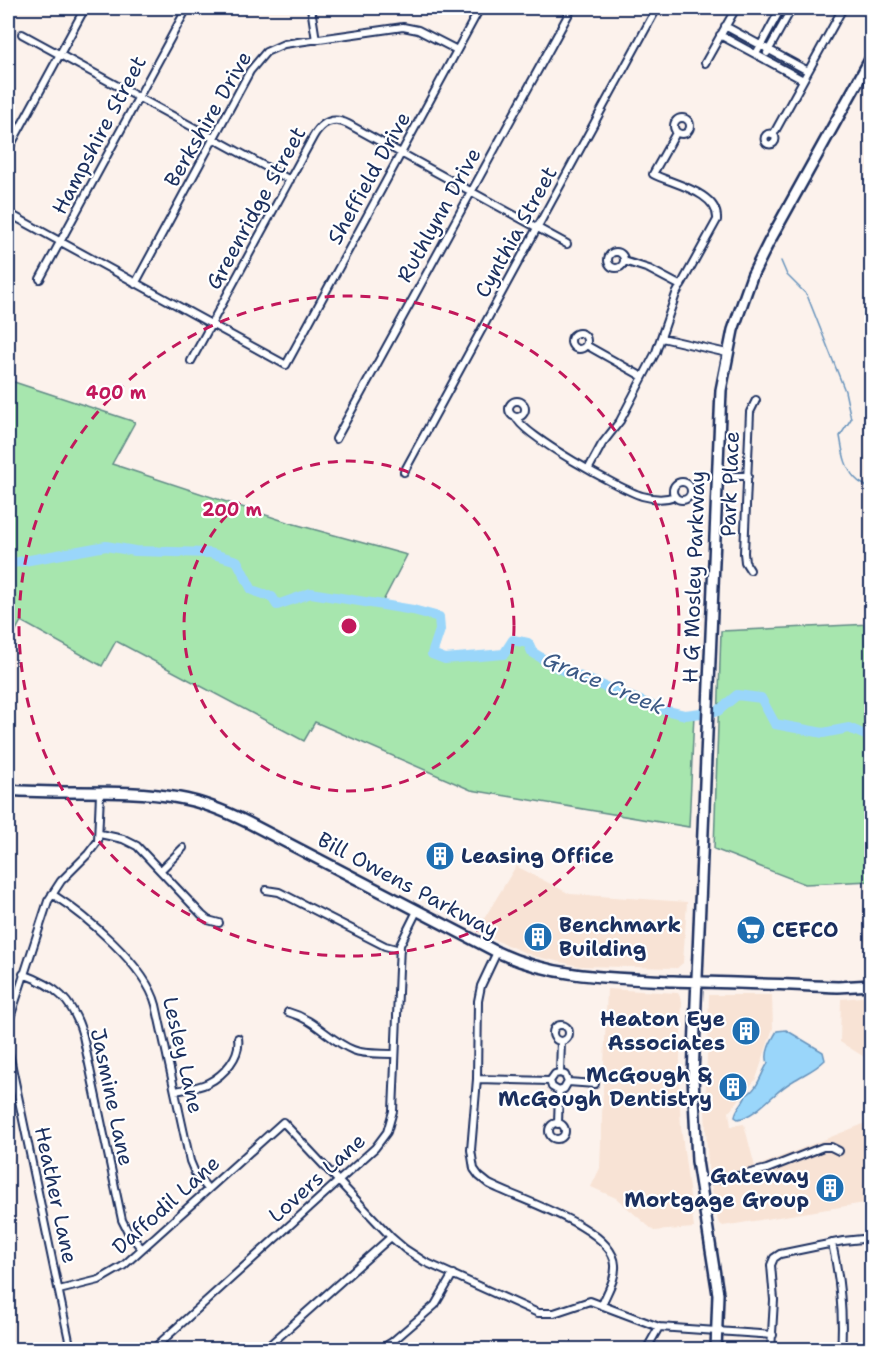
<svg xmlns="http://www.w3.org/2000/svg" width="879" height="1357" viewBox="0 0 879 1357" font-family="'Shantell Sans',sans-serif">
<rect width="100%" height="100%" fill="#fcf2ec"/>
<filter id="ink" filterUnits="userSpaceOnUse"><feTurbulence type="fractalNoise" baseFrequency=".0167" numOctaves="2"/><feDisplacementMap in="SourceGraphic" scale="12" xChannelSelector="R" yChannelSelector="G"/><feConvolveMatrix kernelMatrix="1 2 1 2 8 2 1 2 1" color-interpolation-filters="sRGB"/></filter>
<g filter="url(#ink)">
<path fill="#f8e3d5" d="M516,866L570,894L687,902L683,963L677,968L579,966L533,956L476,932Z
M607,989L678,993L682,1001L679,1091L681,1127L694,1228L654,1231L616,1198L591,1187L600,1168Z
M709,995H772L773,1028L756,1079L729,1112L731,1126L744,1124L755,1167L871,1121V1202L723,1226L718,1222L708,1168L705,1112Z
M871,996H872L871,1061L840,1042L841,999Z"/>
<path fill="#a7e6ae" stroke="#618a86" stroke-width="1.5" d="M8,380L135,422L112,464L287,522L407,555L381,605L439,617L440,630L432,654L445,659L504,654L513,640L528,643L532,652L556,667L660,709L685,715L694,714L689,827L471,790L315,722L304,741L116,641L102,666L21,621L8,645Z
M871,624V881L805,884L714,849L721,631Z"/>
<path fill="#9ad6fa" stroke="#6793bc" stroke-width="1.5" d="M786,1030L823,1052L825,1060C815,1070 804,1074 793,1081C774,1091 759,1115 738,1119L735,1117C735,1108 744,1104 746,1095C758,1090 761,1073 768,1063C764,1053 771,1041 777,1031Z"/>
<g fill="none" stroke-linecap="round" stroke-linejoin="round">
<path stroke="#6793bc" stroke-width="1.5" d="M781,261L787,275L807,295L845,391L851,419L840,436C843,452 844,466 855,478C862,486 865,482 872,494
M867,485L872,472"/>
<path stroke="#9ad6fa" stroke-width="10" d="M8,564L106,546L135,551L210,553L237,561L252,590L272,597L277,605L311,593L413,610L439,617L440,630L432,654L445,659L504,654L513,640L528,643L532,652L556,667L660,709L685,715L718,711L737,695L761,698L775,724L823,733L849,728L872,738"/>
<g stroke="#1b2f5e" stroke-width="10">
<path id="minor" d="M311,8L316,40
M725,26L808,71
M22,34L290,180
M720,35L803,80
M767,53L792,8
M756,54L781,8
M705,63L736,8
M674 126a8 8 0 1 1 16 0a8 8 0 1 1-16 0Z
M764.5 139a5.5 5.5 0 1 1 11 0a5.5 5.5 0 1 1-11 0Z
M773,135L843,8
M8,150L85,8
M8,213L286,365L480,8
M608 260a8 8 0 1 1 16 0a8 8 0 1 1-16 0Z
M624,261L649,269L681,286
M40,279L187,8
M135,284L250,71L266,52L284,44L403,27L418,30L457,50
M571 341a8 8 0 1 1 16 0a8 8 0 1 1-16 0Z
M662,338L727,353
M586,345L643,377
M191,361L313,137C321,123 332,116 348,124L567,244
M509 409a8 8 0 1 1 16 0a8 8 0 1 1-16 0Z
M516,417C522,435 621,490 642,496C653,499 665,500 675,496
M336,439L572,8
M589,468L602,444L620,421L656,352L676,294L717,220C719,192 672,184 653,174L676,133
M404,472L657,8
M716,476H748
M673 491a9 9 0 1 1 18 0a9 9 0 1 1-18 0Z
M750,570L745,562L744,553L750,412L756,400
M100,834L123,839L137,846L202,915L208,920L219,923
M161,870L183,848
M266,890L279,892L385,946L400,950
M52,894C85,915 146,966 156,1005L190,1161L195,1173L208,1189
M497,952L481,986L478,1001L477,1079L471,1150L474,1169L479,1176L489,1184C519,1200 613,1227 615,1265C616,1279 607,1292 602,1305
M23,974C56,986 73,1000 83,1036L122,1220L128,1232L142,1249
M288,1012C317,1020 328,1040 353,1050C365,1055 382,1053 395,1054
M8,1024L48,901L61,881L88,854L98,841L100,793
M553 1033a8 8 0 1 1 16 0a8 8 0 1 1-16 0Z
M8,1048L71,1350
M560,1073L561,1041
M477,1079L550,1081
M568,1082L595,1084
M175,1091C186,1089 198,1088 208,1083C224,1075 241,1056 238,1038
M559,1091L552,1087L550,1081L555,1074L560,1073
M559,1091L564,1089L568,1082L565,1075L560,1073
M549 1131a8 8 0 1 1 16 0a8 8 0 1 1-16 0Z
M558,1124L559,1091
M700,1181L738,1176L767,1169L823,1147H831L839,1151
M832,1243C840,1279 844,1313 841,1350
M59,1290L99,1280L123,1266L283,1122L391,1237L405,1249L425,1262L538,1313H554L590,1301L659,1327L773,1335
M152,1350L375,1148L387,1132L393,1111L400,945L417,911
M264,1350L391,1237
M379,1350L392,1342L435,1305L453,1274
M646,1350L659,1327
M771,1350L774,1300L771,1265L774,1258L780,1254L843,1241L872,1238"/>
</g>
<g stroke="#1b2f5e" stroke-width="14">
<path id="secondary" d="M8,790C64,795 123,788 179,798C203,802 227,812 249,823L497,952C553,978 612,978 673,981C728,983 783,984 838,987L872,985
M716,1350L718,1294L697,1161L693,1076L721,390L733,330L752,276L769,242L872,56"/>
</g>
<use href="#minor" stroke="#fff" stroke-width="6"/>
<use href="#secondary" stroke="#fff" stroke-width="9"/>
</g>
</g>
<g fill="none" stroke="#c2185b" stroke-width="3" stroke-dasharray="10 8">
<circle cx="349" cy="626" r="165"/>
<circle cx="349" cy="626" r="330"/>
</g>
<defs>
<g id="building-disc" transform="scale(1.5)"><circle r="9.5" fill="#1f6fb2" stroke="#fff"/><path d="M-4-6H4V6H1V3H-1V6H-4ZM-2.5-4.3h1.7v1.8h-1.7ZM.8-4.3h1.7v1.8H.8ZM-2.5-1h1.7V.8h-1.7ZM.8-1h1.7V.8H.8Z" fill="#fff"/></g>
<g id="supermarket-disc" transform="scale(1.5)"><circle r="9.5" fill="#1f6fb2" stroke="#fff"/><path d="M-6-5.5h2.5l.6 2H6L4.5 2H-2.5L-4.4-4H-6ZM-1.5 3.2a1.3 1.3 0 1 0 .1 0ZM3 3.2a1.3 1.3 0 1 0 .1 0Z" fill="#fff"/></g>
</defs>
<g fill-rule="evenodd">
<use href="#building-disc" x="440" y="856"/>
<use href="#supermarket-disc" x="751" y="930"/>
<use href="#building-disc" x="538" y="937"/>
<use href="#building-disc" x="746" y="1031"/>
<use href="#building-disc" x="733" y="1087"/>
<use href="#building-disc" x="830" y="1188"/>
</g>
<g text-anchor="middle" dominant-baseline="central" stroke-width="4.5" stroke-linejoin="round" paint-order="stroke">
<g font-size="21" fill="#1b2f5e" stroke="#fff">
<text transform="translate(208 119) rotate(-60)">Berkshire Drive</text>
<text transform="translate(99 135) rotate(-62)">Hampshire Street</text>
<text transform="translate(369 178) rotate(-61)">Sheffield Drive</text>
<text transform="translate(256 208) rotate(-61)">Greenridge Street</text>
<text transform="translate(439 215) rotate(-61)">Ruthlynn Drive</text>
<text transform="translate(516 232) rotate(-61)">Cynthia Street</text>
<text transform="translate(730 484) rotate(-88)">Park Place</text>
<text transform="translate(694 577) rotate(-88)">H G Mosley Parkway</text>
<text transform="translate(408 885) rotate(28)">Bill Owens Parkway</text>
<text transform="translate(183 1055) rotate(77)">Lesley Lane</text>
<text transform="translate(112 1097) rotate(78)">Jasmine Lane</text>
<text transform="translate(317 1178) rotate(-42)">Lovers Lane</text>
<text transform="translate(56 1195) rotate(78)">Heather Lane</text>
<text transform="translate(166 1205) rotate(-42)">Daffodil Lane</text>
</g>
<g font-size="21" font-weight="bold" fill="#1b2f5e" stroke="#fff" text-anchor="start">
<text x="461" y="856">Leasing Office</text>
<text x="559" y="925">Benchmark<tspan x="559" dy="24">Building</tspan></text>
<text x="772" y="930">CEFCO</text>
<text x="725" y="1019" text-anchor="end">Heaton Eye<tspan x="725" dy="24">Associates</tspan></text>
<text x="712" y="1075" text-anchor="end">McGough &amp;<tspan x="712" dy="24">McGough Dentistry</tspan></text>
<text x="809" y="1176" text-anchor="end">Gateway<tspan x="809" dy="24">Mortgage Group</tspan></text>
</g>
<g font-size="22" font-style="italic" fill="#3b5985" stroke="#fff">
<text transform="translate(604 683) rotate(23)">Grace Creek</text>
</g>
</g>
<circle cx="349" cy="626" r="9" fill="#c2185b" stroke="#fff" stroke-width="3"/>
<g font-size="18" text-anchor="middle" font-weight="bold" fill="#c2185b" stroke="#fff" stroke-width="4.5" stroke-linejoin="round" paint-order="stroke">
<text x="116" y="399">400 m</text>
<text x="232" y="516">200 m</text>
</g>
<rect width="879" height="1357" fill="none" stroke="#fff" stroke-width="30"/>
<rect x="15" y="15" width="849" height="1327" fill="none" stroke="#1b2f5e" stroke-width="2" filter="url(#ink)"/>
</svg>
